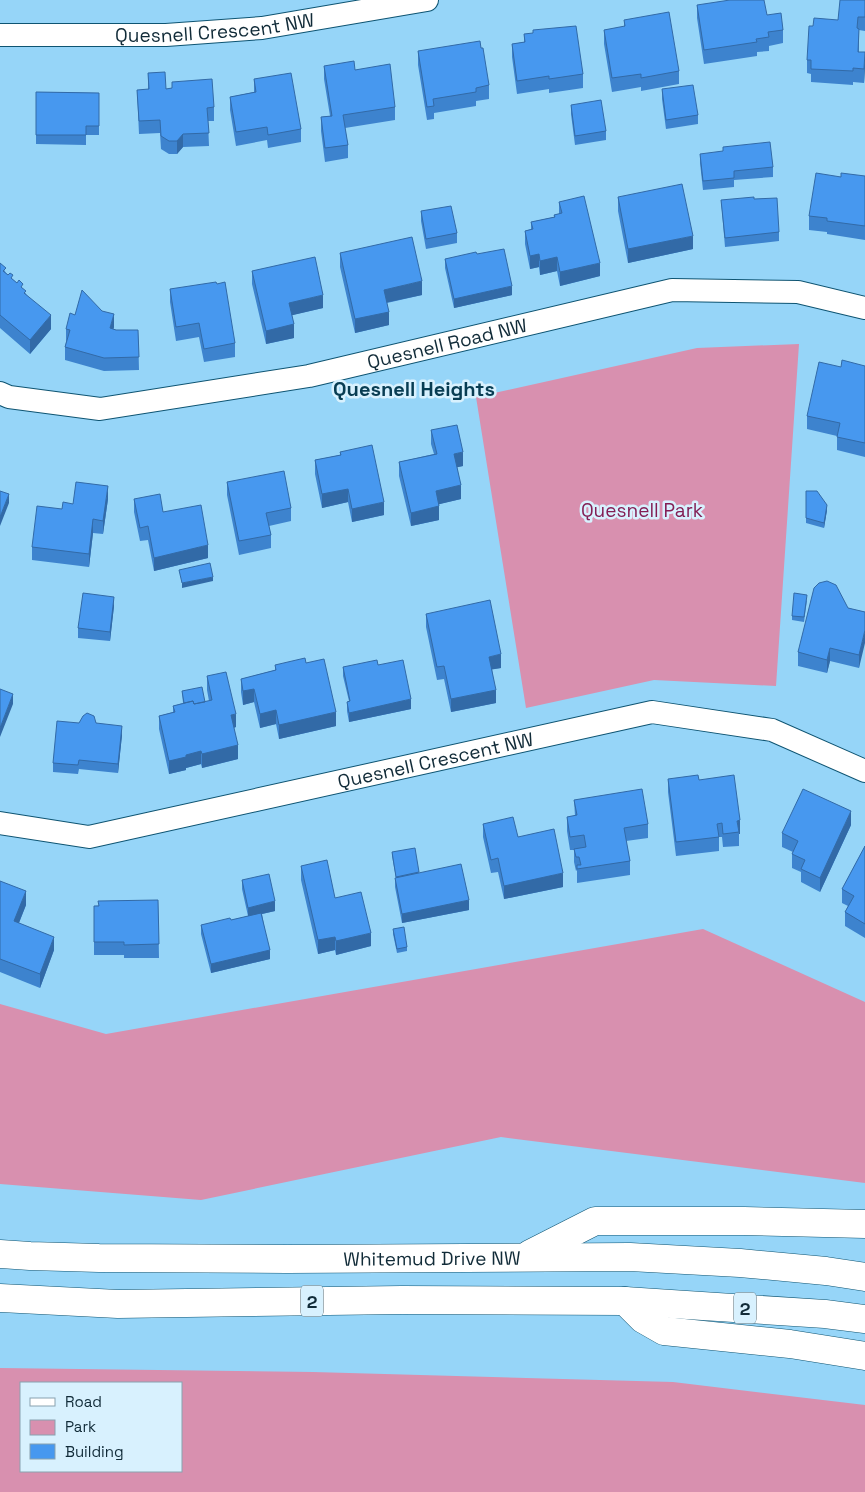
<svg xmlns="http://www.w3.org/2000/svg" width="865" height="1492" viewBox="0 0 865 1492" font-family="'Space Grotesk',sans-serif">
<rect width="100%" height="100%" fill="#96d5f8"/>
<path fill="#d890af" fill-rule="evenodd" d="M799,344L776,686L654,680L526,708L476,397L697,348Z
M703,929L865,1002V1183L501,1137L201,1200L0,1184V1004L106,1034Z
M0,1368L313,1372L673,1382L865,1405V1492H0ZM21,1383H181V1471H21Z"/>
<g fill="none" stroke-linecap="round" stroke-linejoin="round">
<g stroke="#0e5472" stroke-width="24">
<g id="street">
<path id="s1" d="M0,35H166L262,28L427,0"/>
<path id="s2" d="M0,393L9,397L100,409L309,376L672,290L798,292L865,308"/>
<path id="s3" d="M0,823L89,837L652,712L772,730L865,771"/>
</g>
</g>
<g stroke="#0e5472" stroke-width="29">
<g id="highway">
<path id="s4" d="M0,1254L30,1256L99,1258L287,1259L630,1257L740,1263L826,1271L865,1277"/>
<path d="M530,1254L595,1221H744L865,1224"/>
<path d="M0,1298L118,1304L402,1300L625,1301L825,1314L865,1319"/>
<path d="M625,1301L643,1319L664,1331L790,1344L865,1356"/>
</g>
</g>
<use href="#street" stroke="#fff" stroke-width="22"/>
<use href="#highway" stroke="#fff" stroke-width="28"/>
</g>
<path fill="#3d83ce" d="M865,0V31L859,30V52L865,65L864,83L853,82V85L811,82V74L807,73V60L813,26L838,20Z
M697,5L767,15L783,30V43L769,46V51L757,52V56L704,64L697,18Z
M624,20L679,71V84L641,91V87L612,92L604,44V30L624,27Z
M524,34L583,74V88L549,93V89L517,94L512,57V44L524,42Z
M418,51L489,85V99L476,101V106L434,113V119L427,120L418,65Z
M324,66L355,70L395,107V120L345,128L348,145V158L325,162L321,131V117L330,116L324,79Z
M148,73L166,89L172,88V82L214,107V121H208L209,146L183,147L177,154H169L161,149L160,133L139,134L137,90H148Z
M254,79L301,129V142L268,148L267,140L236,146L230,110V97L254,92Z
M662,89L698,115V124L666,129L662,99Z
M36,92L99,93V135H86V145L36,144Z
M571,105L606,131V140L575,145L571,114Z
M700,154L773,167V177L734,180V187L703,190L700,163Z
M865,176V240L827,234V232L809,230V216L841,177Z
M618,197L693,249L628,263L618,211Z
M721,200L779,232V241L725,247Z
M559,202L600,276L560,286L557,271L540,275L539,267L530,269L525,244V231L531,229V222L554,217V215L559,214Z
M421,211L457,233V243L426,249L421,221Z
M340,253L422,295L387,303L389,325L355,333L340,267Z
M477,254L512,295L454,308L445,268V259Z
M0,263L6,273L23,289L26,294L51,329L30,354L0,328Z
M252,271L323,308L292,315L294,338L266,344L252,284Z
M170,289L235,343V357L204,362L199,337L176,341L170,302Z
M114,327L113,329L116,330H138L139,370L104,371L65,360V347L66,342V329Z
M865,366V457L837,450V436L807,429V416L841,367Z
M431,430L463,466L457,467L461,499L439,504V520L411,526L399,476V462L434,454L431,444Z
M340,452L384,515L352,522L348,502L322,508L315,474V460L340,455Z
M227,482L291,508V521L269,526L271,535V548L239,555L227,495Z
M806,491L827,510L824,528L806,523Z
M108,499L103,534L93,533L89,567L32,560V547L62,509L73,504Z
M134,499L163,512L208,558L154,571L148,540L140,541L134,512Z
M807,600L804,622L792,620V616Z
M114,606L110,641L78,638V628Z
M848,608L865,612L859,668L830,661L827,673L798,666V652Z
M426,614L501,668L492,669L496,703L451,712L444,679L437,680L426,627Z
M306,663L336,726L279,739L276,724L260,728L254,702L243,705L241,692V679L275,670V665Z
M378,665L411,709L349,722L347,711V702L349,701L343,676V667Z
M207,676L236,727L234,728L238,759L202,768L201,764L186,768V770L169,774L159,729V716L173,712V706L183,703L182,691L205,702L209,701L207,690Z
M79,723H96L122,735L118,773L79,769L78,774L53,772V763Z
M668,779L699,780L740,834H739V846L723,847L722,837H719V851L676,856L668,792Z
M574,800L648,824V838L626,841L630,861V875L577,883V870L576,871L574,862V850H570L567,831V817L575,816Z
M483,824L518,837L563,887L504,899L498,872L491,873L483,837Z
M851,825L820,892L801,882V872L792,868V854L793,852L782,847V833Z
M865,846V938L845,926V912L848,906L842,903V889Z
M392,852L419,873L469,910L402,923L395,887V878H396L392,856Z
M301,866L335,898L371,946L336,955L335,950L318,954L301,880Z
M242,880L275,911L262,914L270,959L211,973L201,934V925L231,920L248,916L242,889Z
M0,881L26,905L19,923L54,950L40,988L0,972Z
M158,900L159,958H124V955H94V906Z
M393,929L407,947V951L397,953L393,934Z"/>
<path fill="#326aa7" d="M865,52V65L864,83V69Z
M183,134V147L177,154V141Z
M693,236V249L628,263V249Z
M539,254V267L530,269V256Z
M557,257V271L540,275V261Z
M600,263V276L560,286V272Z
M422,281V295L384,303V290Z
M512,286V295L454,308V299Z
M323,295V308L289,316V303Z
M389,312V325L355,333V319Z
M114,314V327L110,342V328Z
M51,315V329L30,354V340Z
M294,324V338L266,344V331Z
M463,452V466L454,468V454Z
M461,485V499L436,505V491Z
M108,486V499L103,534V521Z
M348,489V502L322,508V494Z
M9,494V503L0,526V517Z
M384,502V515L352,522V509Z
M827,505V510L824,528V523Z
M439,506V520L411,526V513Z
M93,519V533L89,567V554Z
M208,545V558L154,571V558Z
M213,577V581L182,588V583Z
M114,597V606L110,641V632Z
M865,630V643L859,668V655Z
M830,648V661L827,673V660Z
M501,654V668L489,670V657Z
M254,689V702L243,705V691Z
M496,690V703L451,712V699Z
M13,694V704L0,737V728Z
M411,699V709L349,722V713Z
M276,710V724L260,728V714Z
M336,712V726L279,739V725Z
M236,714V727L231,728V715Z
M122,726V735L118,773V764Z
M238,745V759L202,768V754Z
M201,751V764L186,768V770L169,774V761L186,755Z
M851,811V825L820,892V878Z
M740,820V834H739L737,821Z
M563,873V887L504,899V886Z
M26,891V905L14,935V921Z
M469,900V910L402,923V914Z
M275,901V911L248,917V908Z
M371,933V946L336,955V941Z
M54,937V950L40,988V974Z
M335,937V950L318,954V940Z
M270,950V959L211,973V964Z"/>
<path fill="#4798ef" stroke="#326aa7" d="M730,0H764L767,15L781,13L783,30L768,32L769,37L756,39L757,42L704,50L697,5Z
M840,0H865V17H858L857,28L859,29L858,52H865L864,69L853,68V71L811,69V60H807L809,26H813L814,18L838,20Z
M669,12L679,71L641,78V74L612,78L604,30L625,26L624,20Z
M576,26L583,74L549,79V76L517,81L512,44L525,42L524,34L533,33V30Z
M480,41L481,48H483L489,85L476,88V92L433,99L434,106L427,107L418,51Z
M354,61L355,70L390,64L395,107L343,115L348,145L325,148L321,117L332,116L324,66Z
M165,72L166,89L172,88V82L212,79L214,107L207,108L209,133L183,134L177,141H169L161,136L160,120L139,121L137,90L149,89L148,73Z
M291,73L301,129L268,135L267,127L236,132L230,97L256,92L254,79Z
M693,85L698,115L666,120L662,89Z
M36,92L99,93V126H86V135H36Z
M601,100L606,131L575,136L571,105Z
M770,142L773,167L734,171V178L703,181L700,154L723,151V147Z
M816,173L841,177V173L865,176V226L827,221V218L809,216Z
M682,184L693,236L628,249L618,197Z
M584,196L600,263L560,272L557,257L540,261L539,254L530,256L525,231L533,229L531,222L555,217L554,215L562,213L559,202Z
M754,197V199L777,198L779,232L725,238L721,200Z
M451,206L457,233L426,239L421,211Z
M412,237L422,281L384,290L389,312L355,319L340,253Z
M504,249L512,286L454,299L445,259L476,252L477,254Z
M315,257L323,295L289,303L294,324L266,331L252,271Z
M0,263L6,268L3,271L8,275L10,273L13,275L11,278L17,283L19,280L23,284L21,287L26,291L24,293L51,315L30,340L0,315Z
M216,282L217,284L225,282L235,343L204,349L199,323L176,327L170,289Z
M82,290L102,311L114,314L110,328L116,330H138L139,357L104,358L65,347L70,330L66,329L70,313L75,315Z
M842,360L865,366V443L837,437L840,423L807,416L819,362L841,367Z
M457,425L463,452L454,454L461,485L436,491L439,506L411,513L399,462L437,454L431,430Z
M372,445L384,502L352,509L348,489L322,494L315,460L341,455L340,452Z
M284,471L291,508L266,513L271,535L239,541L227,482Z
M76,482L108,486L103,521L93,519L89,554L32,547L37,506L62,509L63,502L73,504Z
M0,491L9,494L0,517Z
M806,491H817L827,505L824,523L806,518Z
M160,494L163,512L201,505L208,545L154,558L148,526L140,528L134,499Z
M210,563L213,577L182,583L179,570Z
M827,581L836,585L848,608L865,612V630L859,655L830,648L827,660L798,652L814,588L819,583Z
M83,593L114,597L110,632L78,628Z
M794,593L807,595L804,617L792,616Z
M490,600L501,654L489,657L496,690L451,699L444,666L437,667L426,614Z
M305,658L306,663L324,659L336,712L279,725L276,710L260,714L254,689L243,691L241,679L276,670L275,665Z
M377,660L378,665L403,660L411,699L349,713L347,702L350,701L343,667Z
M226,672L236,714L231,715L238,745L202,754L201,751L186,755V757L169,761L159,716L175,712L173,706L193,701L194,704L212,700L207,676Z
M202,687L205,702L194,704L193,701L184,703L182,691Z
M0,689L13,694L0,728Z
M87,713L94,716L96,723L122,726L118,764L79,760L78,765L53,763L57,721L79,723L83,716Z
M698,775L699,780L734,775L740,820L737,821L739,832L723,834L722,823L717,824L719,837L676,842L668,779Z
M642,789L648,824L624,828L630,861L577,869V865H581L579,857H576L574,849L586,847L584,835L570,837L567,817L577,815L574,800Z
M803,789L851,811L820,878L801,869L805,860L792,854L798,841L782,833Z
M513,817L518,837L554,829L563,873L504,886L498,858L491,860L483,824Z
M865,846V924L845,912L854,896L842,889Z
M415,848L419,872L396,877L392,852Z
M327,860L335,898L361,892L371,933L336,941L335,937L318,940L301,866Z
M461,864L469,900L402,914L395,878Z
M269,874L275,901L248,908L242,880Z
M0,881L26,891L14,921L54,937L40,974L0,959Z
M158,900L159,944L124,945V942H94V906H99L98,901Z
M261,913L270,950L211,964L201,925L230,918L231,920Z
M404,927L407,947L397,949L393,929Z"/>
<g text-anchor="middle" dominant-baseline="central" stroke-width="5" stroke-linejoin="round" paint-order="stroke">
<g fill="#d8f1fe" stroke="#4d6673" stroke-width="1">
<rect x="301" y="1285.5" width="22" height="31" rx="4"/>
<rect x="734" y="1292.5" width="22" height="31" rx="4"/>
</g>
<g font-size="18" font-weight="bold" fill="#112b38">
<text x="312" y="1301">2</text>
<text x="745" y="1308">2</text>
</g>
<g font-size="19" fill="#112b38" stroke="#d8f1fe">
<text stroke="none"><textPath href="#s1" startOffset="215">Quesnell Crescent NW</textPath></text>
<text stroke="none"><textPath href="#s2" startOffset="455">Quesnell Road NW</textPath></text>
<text stroke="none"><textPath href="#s3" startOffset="445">Quesnell Crescent NW</textPath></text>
<text stroke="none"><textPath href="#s4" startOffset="432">Whitemud Drive NW</textPath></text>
</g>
<g font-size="19" fill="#831e54" stroke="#d8f1fe">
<text x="642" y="510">Quesnell Park</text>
</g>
<g font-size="20" font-weight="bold" fill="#083d53" stroke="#d8f1fe">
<text x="414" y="389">Quesnell Heights</text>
</g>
</g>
<rect x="20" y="1382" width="162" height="90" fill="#d8f1fe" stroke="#88a2af"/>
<rect x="30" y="1398" width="25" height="8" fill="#ffffff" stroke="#88a2af"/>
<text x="65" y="1407" font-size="15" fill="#112b38">Road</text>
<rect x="30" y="1420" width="25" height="15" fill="#d890af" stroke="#88a2af"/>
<text x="65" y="1432" font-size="15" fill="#112b38">Park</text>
<rect x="30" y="1444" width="25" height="15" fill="#4798ef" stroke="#88a2af"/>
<text x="65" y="1457" font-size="15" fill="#112b38">Building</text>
</svg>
